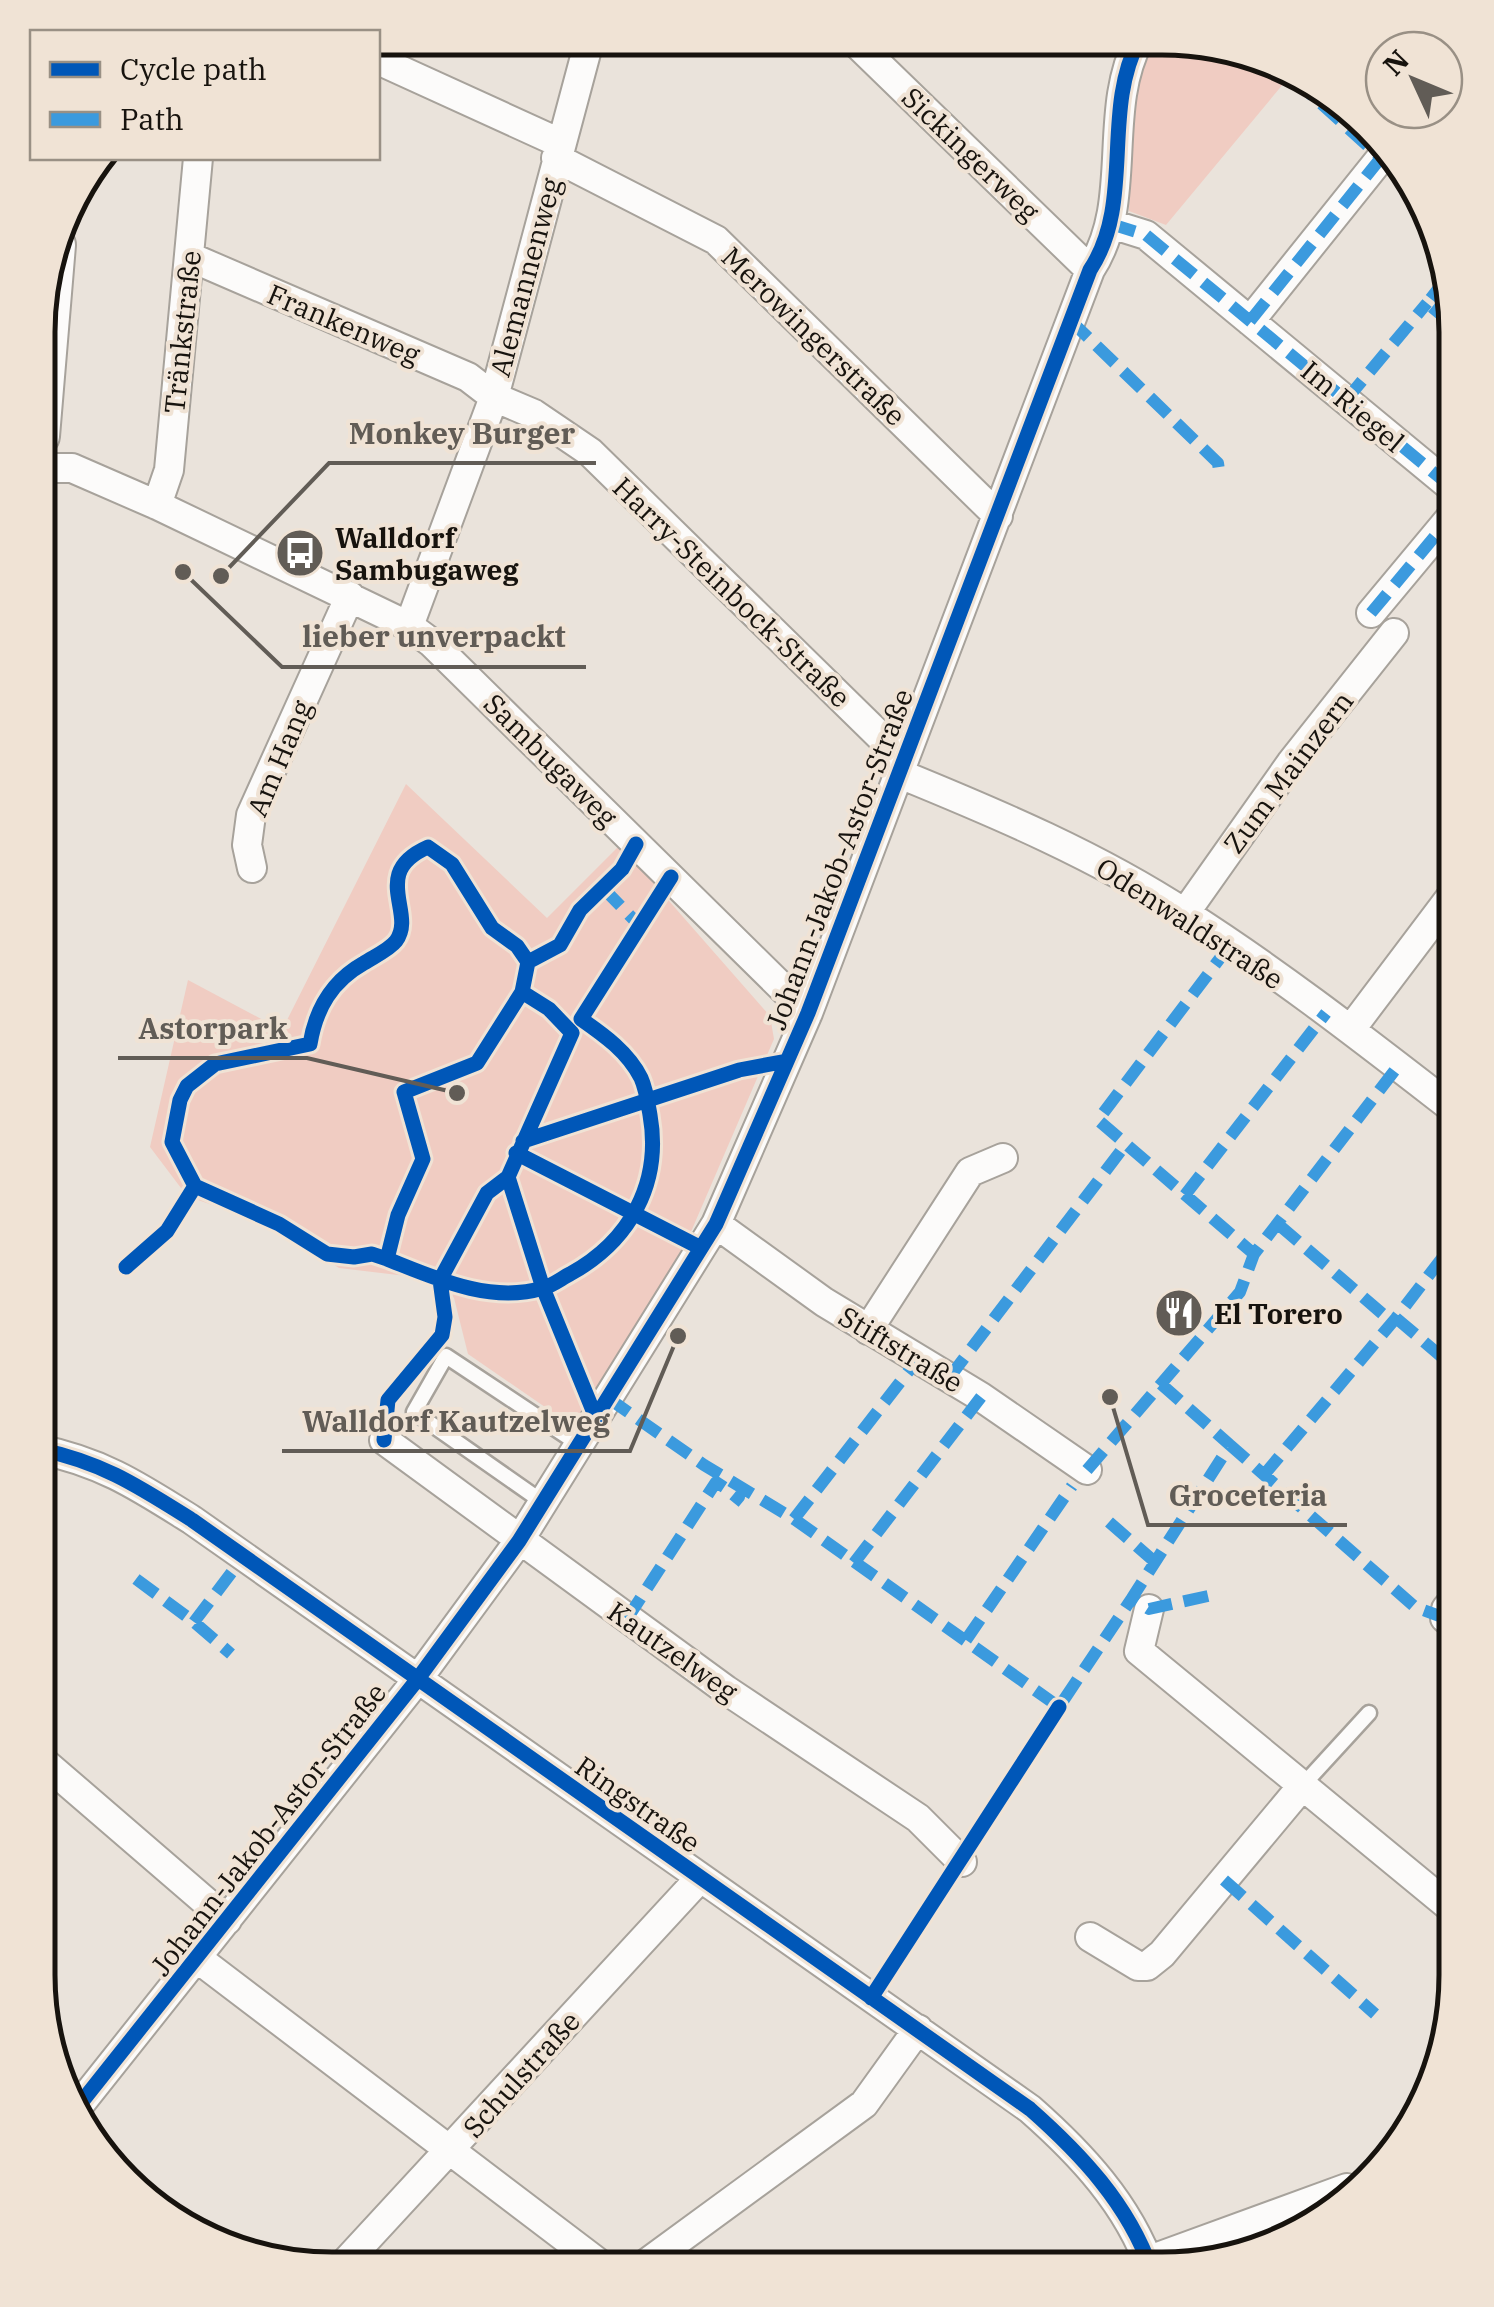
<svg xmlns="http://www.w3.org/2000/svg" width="1494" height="2307" viewBox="0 0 1494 2307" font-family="'IBM Plex Serif',serif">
<rect width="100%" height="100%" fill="#eae3db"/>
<path fill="#f0ccc2" d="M1151,40H1201L1289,77L1166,225L1129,211L1132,94Z
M406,784L547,918L620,845L770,1016L774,1039L687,1241L574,1427L468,1354L454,1298L440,1280L339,1268L279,1229L187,1196L150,1147L188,980L282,1030Z"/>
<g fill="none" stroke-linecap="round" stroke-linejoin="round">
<g stroke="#a7a29b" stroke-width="19">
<path id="lane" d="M544,1503L414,1412L446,1356L580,1445
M1303,1785L1369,1713"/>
</g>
<g stroke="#a7a29b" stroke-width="32">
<path id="street" d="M852,39L1090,270
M378,60L560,143
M556,158L716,240L998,516
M1111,224L1146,235L1456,491
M190,257L468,377L494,397L534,414L590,452L888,744L900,774C998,814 1097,856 1186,914C1280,974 1368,1043 1456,1111
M1250,321L1384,154
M40,468H72L157,505L409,626L432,643L808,1013
M157,505L169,470L198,158
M1371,613L1456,511
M409,626L494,397L590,38
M252,868L247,845L251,815L350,596
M1185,913L1291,763L1394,633
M1351,1029L1456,890
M716,1224L824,1302L981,1397L1087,1470
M868,1330L970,1172L1003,1158
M384,1440L726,1690L918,1818L962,1862
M38,1449C102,1462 138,1486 192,1520L1030,2109C1081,2154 1128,2204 1151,2269
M1149,1609L1139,1651L1456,1912
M1456,1627L1445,1618L1446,1609L1456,1597
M38,1757L227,1920
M1090,1937L1138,1966H1147L1162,1954L1303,1785
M197,1958L605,2268
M76,2109L417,1680L519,1541L716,1224L808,1013L1090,270C1135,202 1101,112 1139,40
M341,2267L700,1878
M640,2268L864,2104L918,2029
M1125,2269L1347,2188"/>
</g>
<g stroke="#a7a29b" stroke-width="42">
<path id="secondary" d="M40,436L56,245"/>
</g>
<use href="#lane" stroke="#fcfbfa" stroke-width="14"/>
<use href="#street" stroke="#fcfbfa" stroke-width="28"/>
<use href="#secondary" stroke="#fcfbfa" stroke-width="38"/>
<path stroke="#3b9ade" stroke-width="12" stroke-dasharray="25 12" stroke-linecap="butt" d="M1294,79L1402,177
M1111,224L1146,235L1456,491
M1446,279L1427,303L1456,327
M1070,320L1218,463L1220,478
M1250,321L1384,154
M1346,400L1427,303
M1371,613L1456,511
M603,888L639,925
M1230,945L1098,1120L1254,1254
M1185,1195L1326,1013
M1279,1225L1392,1322
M1396,1318L1456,1369
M949,1378L1126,1144
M1161,1384L1230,1445
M608,1398L704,1465L794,1519L1059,1707L1132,1598
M1087,1470L1240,1292L1254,1254L1398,1066
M1263,1476L1396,1318L1456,1240
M794,1519L918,1359
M1109,1522L1155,1562
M854,1563L981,1397
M136,1579L194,1622L231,1654
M1208,1596L1149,1609L1132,1598L1230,1445L1415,1607L1445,1618
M627,1619L716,1482L739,1497L734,1503
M194,1622L244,1556
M966,1640L1072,1486
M1224,1880L1375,2014"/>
<g stroke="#f0e3d5" stroke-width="21">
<path id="cycleway" d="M523,1141L739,1070L787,1061
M516,1153L701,1248
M508,1177L543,1288L596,1418
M195,1186L279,1224L327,1254L354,1257L372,1254L387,1259L398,1215L423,1159L404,1092L477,1063L522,992L528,962
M387,1259C435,1278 490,1304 543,1288C552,1286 562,1278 570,1274C630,1241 662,1183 650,1115C648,1103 646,1089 641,1078C628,1052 604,1035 581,1019L671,877
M126,1267L167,1231L195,1186L172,1142L180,1100L187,1086L215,1064L310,1044C316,1008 332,981 364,963C373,957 389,950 396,941C417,913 369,873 428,847L452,864L492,928L517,946L528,962L560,945L580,910L622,869L636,844
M384,1440L388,1400L442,1335L445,1317L440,1280L487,1193L508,1177L572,1033L549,1009L522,992
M38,1449C102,1462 138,1486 192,1520L1030,2109C1081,2154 1128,2204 1151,2269
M871,1998L1059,1707
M76,2109L417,1680L519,1541L716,1224L808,1013L1090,270C1135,202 1101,112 1139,40"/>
</g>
<use href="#cycleway" stroke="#0057b8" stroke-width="15"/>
</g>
<defs>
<g id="bus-disc" transform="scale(2.5)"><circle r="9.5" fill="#615c56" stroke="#f0e3d5"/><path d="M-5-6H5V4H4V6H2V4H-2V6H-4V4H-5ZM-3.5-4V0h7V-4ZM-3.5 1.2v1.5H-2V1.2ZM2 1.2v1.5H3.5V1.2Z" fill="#fff"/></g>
<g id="restaurant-disc" transform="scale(2.5)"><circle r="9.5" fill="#615c56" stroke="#f0e3d5"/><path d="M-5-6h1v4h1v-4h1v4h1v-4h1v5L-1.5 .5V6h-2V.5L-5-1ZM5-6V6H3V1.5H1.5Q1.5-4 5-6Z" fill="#fff"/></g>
</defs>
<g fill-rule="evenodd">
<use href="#bus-disc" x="300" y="553"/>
<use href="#restaurant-disc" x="1179" y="1313"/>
</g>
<g text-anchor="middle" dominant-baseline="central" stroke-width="8" stroke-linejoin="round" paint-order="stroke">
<g font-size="28" fill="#17130e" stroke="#f0e3d5">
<text transform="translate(971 154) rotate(44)">Sickingerweg</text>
<text transform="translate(525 277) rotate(-75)">Alemannenweg</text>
<text transform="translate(344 324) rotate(23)">Frankenweg</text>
<text transform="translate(182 332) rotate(-84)">Tränkstraße</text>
<text transform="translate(814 336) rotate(44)">Merowingerstraße</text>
<text transform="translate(1353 406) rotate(40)">Im Riegel</text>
<text transform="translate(732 592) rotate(44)">Harry-Steinbock-Straße</text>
<text transform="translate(279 758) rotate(-67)">Am Hang</text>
<text transform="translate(551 760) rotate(45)">Sambugaweg</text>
<text transform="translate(1288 772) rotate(-53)">Zum Mainzern</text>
<text transform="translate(839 859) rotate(-69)">Johann-Jakob-Astor-Straße</text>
<text transform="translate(1190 923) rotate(33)">Odenwaldstraße</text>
<text transform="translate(901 1349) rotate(31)">Stiftstraße</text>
<text transform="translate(673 1651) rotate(35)">Kautzelweg</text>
<text transform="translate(638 1804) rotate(35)">Ringstraße</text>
<text transform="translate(268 1829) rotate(-52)">Johann-Jakob-Astor-Straße</text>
<text transform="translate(521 2074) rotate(-48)">Schulstraße</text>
</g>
<g font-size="28" font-weight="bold" fill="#17130e" stroke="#f0e3d5" text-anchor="start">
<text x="335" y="537">Walldorf<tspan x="335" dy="32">Sambugaweg</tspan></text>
<text x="1214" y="1313">El Torero</text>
</g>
</g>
<path d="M0 0H1494V2307H0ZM332 55H1162A277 277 0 0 1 1439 332V1975A277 277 0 0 1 1162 2252H332A277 277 0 0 1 55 1975V332A277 277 0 0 1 332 55Z" fill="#f0e3d5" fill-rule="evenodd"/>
<path fill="none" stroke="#17130e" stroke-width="5" d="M332 55H1162A277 277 0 0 1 1439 332V1975A277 277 0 0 1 1162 2252H332A277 277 0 0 1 55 1975V332A277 277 0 0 1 332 55Z"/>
<path fill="none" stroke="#615c56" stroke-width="4" d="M221 576L329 463H596M183 572L282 667H586M457 1093L307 1058H118M678 1336L630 1451H282M1110 1397L1148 1525H1347"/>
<g fill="#615c56" stroke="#f0e3d5" stroke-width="4">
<circle cx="221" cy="576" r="10"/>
<circle cx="183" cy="572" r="10"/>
<circle cx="457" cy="1093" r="10"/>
<circle cx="678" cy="1336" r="10"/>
<circle cx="1110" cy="1397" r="10"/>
</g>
<g font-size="30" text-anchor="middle" font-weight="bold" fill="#615c56" stroke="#f0e3d5" stroke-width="8" stroke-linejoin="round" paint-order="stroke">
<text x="462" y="444">Monkey Burger</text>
<text x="434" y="647">lieber unverpackt</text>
<text x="213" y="1039">Astorpark</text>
<text x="456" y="1432">Walldorf Kautzelweg</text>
<text x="1248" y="1506">Groceteria</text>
</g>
<rect x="30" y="30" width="350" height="130" fill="#f0e3d5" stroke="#999085" stroke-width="2.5"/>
<rect x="50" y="62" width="50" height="15" fill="#0057b8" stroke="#999085" stroke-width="2.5"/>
<text x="120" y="80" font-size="30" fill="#17130e">Cycle path</text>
<rect x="50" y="112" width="50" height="15" fill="#3b9ade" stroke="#999085" stroke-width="2.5"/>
<text x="120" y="130" font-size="30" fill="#17130e">Path</text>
<g transform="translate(1414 80) rotate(314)"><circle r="48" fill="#f0e3d5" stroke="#999085" stroke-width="2.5"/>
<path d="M0-8L18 38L0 25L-18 38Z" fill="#615c56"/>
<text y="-15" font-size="28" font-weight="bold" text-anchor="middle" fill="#17130e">N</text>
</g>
</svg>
